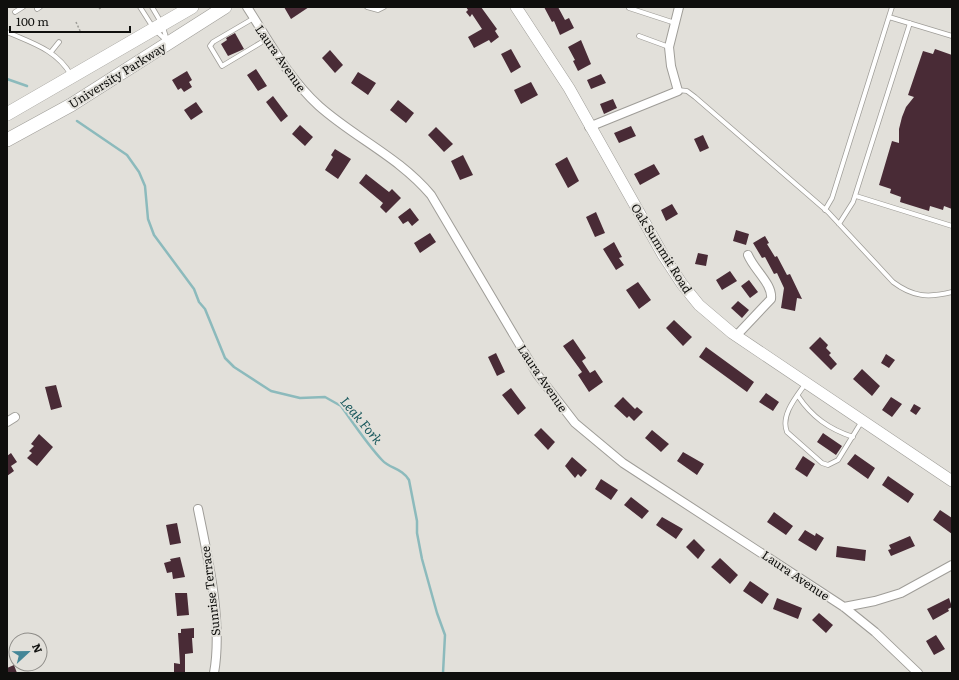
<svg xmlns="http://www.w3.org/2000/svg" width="959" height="680" viewBox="0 0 959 680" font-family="Literata,serif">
<rect width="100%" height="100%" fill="#e2e0da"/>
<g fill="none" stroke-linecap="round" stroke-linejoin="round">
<path stroke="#8cbabc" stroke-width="2.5" d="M7,79L27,86
M77,121L127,155L139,172L145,186L148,219L154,235L194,289L199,302L205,309L225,358L234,367L271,391L300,398L325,397L341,406C354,424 367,444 382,460C390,469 402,468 409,480L417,521V533L422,559L437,613L445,635L443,673"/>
</g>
<path fill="#492b36" d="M284,7H309L291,19Z
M466,7H481L497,29L495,31L499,37L491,43L489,40L474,48L468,37L482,29L472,14L470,17L466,12L468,10Z
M544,7H558L565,20L569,18L574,28L560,35L554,21L552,22Z
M235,33L244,49L228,56L221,44L227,40L226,38Z
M581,40L591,64L578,71L573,61L575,60L568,47Z
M511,49L521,67L511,73L501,54Z
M935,49L952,55V209L944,206L943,210L930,206L929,211L900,202L901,197L890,193L891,189L879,185L892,141L899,143V129L902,117L906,107L914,97L908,95L923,51L933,54Z
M330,50L343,65L335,73L322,58Z
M256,69L267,86L258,91L247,75Z
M187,71L192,80L189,82L192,87L184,92L181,88L178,90L172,80Z
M358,72L376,83L368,95L351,83Z
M601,74L606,83L591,89L587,80Z
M531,82L538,95L521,104L514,90Z
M273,96L288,116L281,122L266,102Z
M613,99L617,108L604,114L600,104Z
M398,100L414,113L406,123L390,110Z
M196,102L203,112L191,120L184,110Z
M300,125L313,137L305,146L292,134Z
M631,126L636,136L619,143L614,133Z
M436,127L453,144L444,152L428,135Z
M703,135L709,148L700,152L694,139Z
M335,149L351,159L338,179L325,170L333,157L331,155Z
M463,155L473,175L460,180L451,161Z
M567,157L579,181L568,188L555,164Z
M654,164L660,174L640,185L634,174Z
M366,174L389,192L392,189L401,198L386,213L380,207L383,203L359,183Z
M672,204L678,214L666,221L661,210Z
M410,208L419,220L412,226L408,221L403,224L398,217Z
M596,212L605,233L595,237L586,217Z
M736,230L749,234L746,245L733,241Z
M430,233L436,242L420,253L414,243Z
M765,236L769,243L767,244L775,257L777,256L787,275L790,274L802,299L797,298L795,311L781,308L784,288L777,273L774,274L765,257L762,258L753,243Z
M614,242L622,257L619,258L624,265L616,270L603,249Z
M698,253L708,255L706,266L695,264Z
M730,271L737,281L722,290L716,280Z
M749,280L758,292L750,298L741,286Z
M638,282L651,300L639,309L626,290Z
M738,301L749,310L742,318L731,308Z
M674,320L692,337L683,346L666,328Z
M820,337L828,345L826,348L831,353L829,355L837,364L831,370L809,348Z
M573,339L586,358L582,361L590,373L595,370L603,382L589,392L578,375L582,372L563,346Z
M706,347L754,382L747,392L699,357Z
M496,353L505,372L497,376L488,357Z
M886,354L895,360L889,368L881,363Z
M862,369L880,386L872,396L853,379Z
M56,385L62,407L51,410L45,387Z
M511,388L526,408L518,415L502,395Z
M766,393L779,402L773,411L759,402Z
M623,397L635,409L637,407L643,412L634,421L629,416L627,418L614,406Z
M891,397L902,404L892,417L882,410Z
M914,404L921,408L916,415L910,411Z
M541,428L555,442L548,450L534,435Z
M652,430L669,444L661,452L645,438Z
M823,433L842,446L836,455L817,442Z
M39,434L53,447L37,466L27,458L32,453L29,451L34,446L31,444Z
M683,452L704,464L697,475L677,461Z
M11,453L17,462L11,466L14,471L7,476V456Z
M855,454L875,468L868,479L847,464Z
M803,456L815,464L807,477L795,469Z
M572,457L587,470L581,477L578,474L575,478L565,466Z
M888,476L914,494L908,503L882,485Z
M601,479L618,490L611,500L595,489Z
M631,497L649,511L642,519L624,505Z
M940,510L952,518V534L933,520Z
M774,512L793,526L786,535L767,522Z
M662,517L683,529L676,539L656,525Z
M177,523L181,543L170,545L166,525Z
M805,530L815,536L816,533L824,538L816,551L798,540Z
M910,536L915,546L891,556L888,550L891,549L889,545Z
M694,539L705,550L698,559L686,547Z
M837,546L866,550L865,561L836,557Z
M180,557L185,577L173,579L172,572L167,573L164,563L171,561L170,559Z
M720,558L738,575L730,584L711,567Z
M750,581L769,594L762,604L743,591Z
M175,593H187L189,615L177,616Z
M777,598L802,608L798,619L773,609Z
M949,598L952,607L948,609L949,611L933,620L927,609Z
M819,613L833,625L826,633L812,620Z
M194,628V638H192L193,653L185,654V673H174V663L180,664L178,633H181V629Z
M936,635L945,649L934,655L926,641Z
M14,665L17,673H7V668Z"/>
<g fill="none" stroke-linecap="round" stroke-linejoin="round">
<g stroke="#9f9d98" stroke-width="5.5">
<path id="lane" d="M140,7L154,29L168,42
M152,7L162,24L167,40
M367,7L378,10L384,7
M629,8L675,23
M37,9L40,7
M15,12L23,7
M889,17L952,36
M254,18L213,42L210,46L222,66L267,39
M7,32C32,43 57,50 71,75
M639,36L669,47
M51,52L59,42
M678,90L687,91L695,97L828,212L893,282C913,297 928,298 952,292
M856,196L952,226
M825,210L832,198L892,7
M839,224L853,202L910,23
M806,383C797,396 780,415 787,432L822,463L828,465L838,460L862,421
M798,396C812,417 829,429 853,437"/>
</g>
<g stroke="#9f9d98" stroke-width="10">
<path id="street" d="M247,7C269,41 288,78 319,106C355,138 399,157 431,195L537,374L575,423L623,463L844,607L875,632L918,673
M589,127L678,91L671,66L669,47L679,7
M736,336L771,299C773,284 754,270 748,255
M7,422L15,417
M198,509C208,558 223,623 214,673
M844,607L875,601L901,593L952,565"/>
</g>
<g stroke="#9f9d98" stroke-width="12">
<path id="secondary" d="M516,7L569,88L663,255L682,284L699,305L732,333L952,481"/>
</g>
<g stroke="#9f9d98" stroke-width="14">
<path id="primary" d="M7,114L192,7
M7,140L71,105L225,7"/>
</g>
<path stroke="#9e9d98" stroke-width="1.5" stroke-dasharray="2 2" stroke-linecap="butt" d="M99,9L102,7
M76,22L81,33"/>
<use href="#lane" stroke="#fff" stroke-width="4"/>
<use href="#street" stroke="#fff" stroke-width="8"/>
<use href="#secondary" stroke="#fff" stroke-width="11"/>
<use href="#primary" stroke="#fff" stroke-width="13"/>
</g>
<g text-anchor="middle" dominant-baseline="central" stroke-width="4" stroke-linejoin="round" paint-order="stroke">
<g font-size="12" fill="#0f0f0d" stroke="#e2e0da">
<text transform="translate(281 58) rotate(55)">Laura Avenue</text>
<text transform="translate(117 75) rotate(-32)">University Parkway</text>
<text transform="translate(662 248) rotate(58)">Oak Summit Road</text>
<text transform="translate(543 378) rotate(56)">Laura Avenue</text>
<text transform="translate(796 575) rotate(34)">Laura Avenue</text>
<text transform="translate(210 591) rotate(-97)">Sunrise Terrace</text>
</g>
<g font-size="13" font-style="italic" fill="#1a595d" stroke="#e2e0da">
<text transform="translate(362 420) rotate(50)">Leak Fork</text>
</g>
</g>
<rect width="959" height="680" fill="none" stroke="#0f0f0d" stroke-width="16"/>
<g transform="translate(28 652) rotate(68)"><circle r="19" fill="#e2e0da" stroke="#8e8c88"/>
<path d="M0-3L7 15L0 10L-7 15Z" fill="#448697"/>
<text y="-6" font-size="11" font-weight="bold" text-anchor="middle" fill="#0f0f0d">N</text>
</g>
<path d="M10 26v6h120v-6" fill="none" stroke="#0f0f0d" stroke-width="2"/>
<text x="16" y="26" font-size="12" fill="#0f0f0d" stroke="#e2e0da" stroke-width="3" paint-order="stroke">100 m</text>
</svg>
